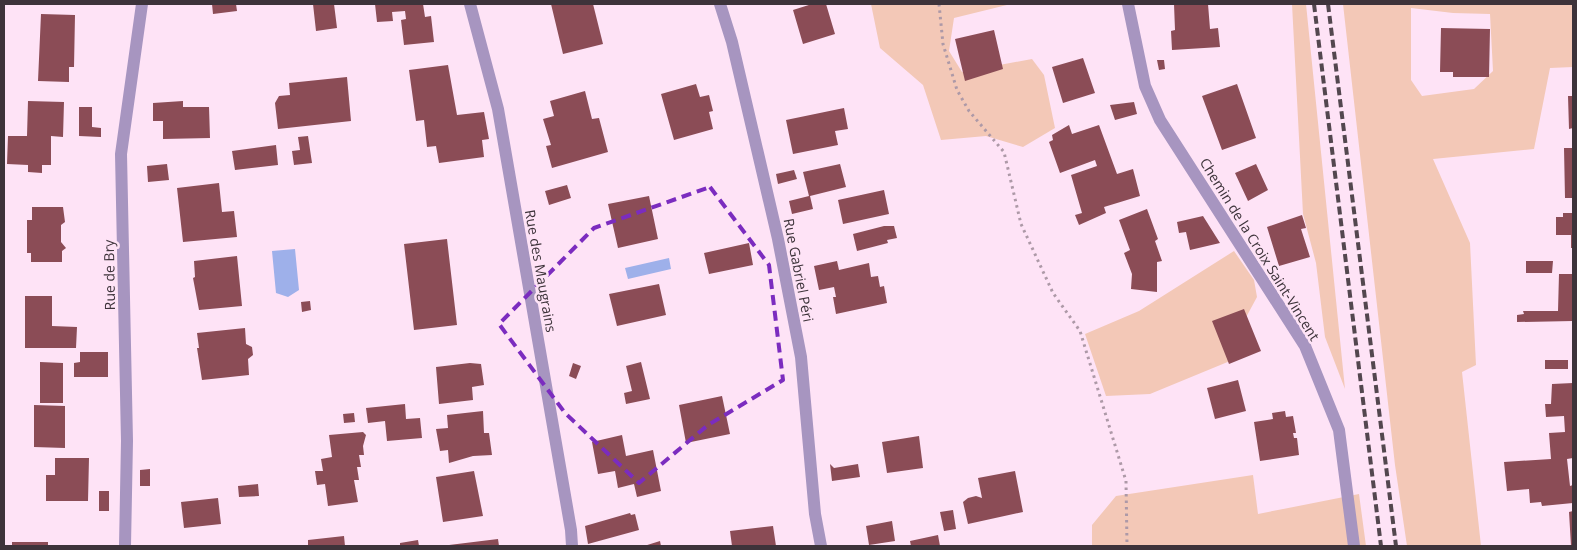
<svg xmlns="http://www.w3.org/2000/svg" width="1577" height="550" viewBox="0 0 1577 550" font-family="'Open Sans',sans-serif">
<rect width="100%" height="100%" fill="#fee3f6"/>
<path fill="#f3c8b7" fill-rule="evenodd" d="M871,4H1011L954,18L949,51L962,72L1032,59L1044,75L1055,128L1023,147L986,136L941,140L923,85L880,48Z
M1292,4H1306L1345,389L1325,337L1316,263L1303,214Z
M1343,4H1573V67L1550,68L1534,149L1433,159L1470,243L1476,365L1462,372L1481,546H1407L1395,465ZM1411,8L1453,13L1490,14L1493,71L1474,89L1422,96L1411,80Z
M1234,251L1254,280L1257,297L1244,321L1247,354L1150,394L1106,396L1085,334L1139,311Z
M1253,475L1258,514L1359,494L1366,546H1092V525L1116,496Z"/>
<path fill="#9eb0ea" d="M295,249L299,290L288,297L276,293L272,251Z
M669,258L671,269L628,279L625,268Z"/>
<path fill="#8b4c56" d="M212,4H236L237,11L213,14Z
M313,4H334L337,28L316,31Z
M375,4H423L425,17L431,16L434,42L404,45L401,20L406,19L405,11L392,12L393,21L377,22Z
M551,4H593L603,44L563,54Z
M812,4H826L835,34L803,44L793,10Z
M1174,4H1208L1210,29L1218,28L1220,47L1172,50L1171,31L1175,30Z
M41,14L75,15L74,67H69V82L38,81Z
M1441,28L1490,29L1489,77H1453V72H1440Z
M994,30L1003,69L965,81L955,39Z
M1083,58L1095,93L1063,103L1052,67Z
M1157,60H1164L1165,69L1159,70Z
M448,65L457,115L484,112L489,139L482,140L484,157L439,163L436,146L427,147L424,120L416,121L409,70Z
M347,77L351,121L278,129L275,103L279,96L290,95L289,83Z
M696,84L700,97L709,95L713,111L709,112L713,129L674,140L661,94Z
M1237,84L1256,138L1222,150L1202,96Z
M585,91L592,119L599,118L608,152L552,168L546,146L551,145L543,119L554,116L550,101Z
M1568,96H1573V128L1569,129Z
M28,101L64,102L63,137L51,136V165H42V173L28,172V165L7,164L8,136H27Z
M183,101V107H209L210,138L163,139V121H153V103Z
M1134,102L1137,114L1115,120L1110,105Z
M79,107H92V127L101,128V137L79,136Z
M844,108L848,129L835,131L838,145L793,154L786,120Z
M1069,125L1072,134L1099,125L1117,174L1133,169L1140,196L1104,207L1106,213L1079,225L1075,215L1082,213L1071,175L1097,166L1095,160L1060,173L1049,142L1053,140L1052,135Z
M308,136L312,163L294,165L292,151L300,150L298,137Z
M276,145L278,165L235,170L232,151Z
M1564,148H1573V198H1565Z
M167,164L169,180L148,182L147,166Z
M840,164L846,187L810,196L813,209L792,214L789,201L809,196L803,172Z
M1256,164L1268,190L1248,201L1235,173Z
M794,170L797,179L778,184L776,174Z
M219,183L222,212L234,211L237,237L183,242L177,188Z
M567,185L571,198L549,205L545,191Z
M884,190L889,214L843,224L838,200Z
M649,196L658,239L618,248L608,204Z
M32,207H63L65,222L61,225V242L66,248L62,251V262H31V253H27V220H32Z
M1147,209L1158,239L1155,241L1162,261L1157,262V292L1131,289L1132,274L1124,253L1130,250L1119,220Z
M1563,213H1573V248H1571V235H1556V217H1563Z
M1302,215L1306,228L1301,229L1310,257L1279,266L1267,227Z
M1203,216L1220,243L1190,250L1186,232L1179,233L1177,222Z
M884,226H894L897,238L887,240L888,243L857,251L853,234Z
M447,239L457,325L414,330L404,244Z
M749,243L753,265L709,274L704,253Z
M237,256L242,306L199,310L193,278L195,277L194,261Z
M837,261L839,270L869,263L871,277L878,276L880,287L884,286L887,303L836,314L833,297H836L834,287L819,290L814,266Z
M1526,261H1553L1552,273H1526Z
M1559,274H1573V321L1517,322V315L1524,314L1523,311H1558Z
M659,284L666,315L617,326L609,294Z
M25,296H52V326L77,327L76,348H25Z
M310,301L311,310L302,312L301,302Z
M1244,309L1261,351L1229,364L1212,321Z
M245,328L246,344L252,347L253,355L248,359L249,375L202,380L197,348H199L197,333Z
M80,352H108V377H74V363L80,362Z
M1545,360H1568V369H1545Z
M40,362L63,363V403H40Z
M641,362L650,399L626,404L624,393L632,391L626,366Z
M470,363L481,364L484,385L472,387L473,400L439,404L436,367Z
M573,363L581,366L576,379L569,376Z
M1238,380L1246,411L1215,419L1207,388Z
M1573,383V458L1567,459L1570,486L1573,485V503L1542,506L1541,502L1530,503L1529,489L1507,491L1504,462L1551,459L1549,433L1565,432L1564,416L1546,417L1545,404H1551L1552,384Z
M722,396L730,434L686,443L679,405Z
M405,404L406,419L420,418L422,438L387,441L385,421L368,423L366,408Z
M34,405L65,406V448L34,447Z
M483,411L484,433H489L492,455L473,456L449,463L448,450L440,451L436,429L448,428L447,415Z
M1285,411L1286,417L1293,416L1296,433H1293L1294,438H1297L1299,455L1260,461L1254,422L1273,419L1272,413Z
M354,413L355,422L344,423L343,414Z
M363,432L366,435L363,446L364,455H359L361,467H357L359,480H354L358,502L328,506L325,484L317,485L315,471H323L321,459L332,457L329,435Z
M622,435L626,456L653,450L661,491L637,497L634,484L618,488L615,471L598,474L592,442Z
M919,436L923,468L887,473L882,442Z
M55,458H89L88,501H46V475H55Z
M830,464L834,468L858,464L860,477L832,481Z
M150,469V486H140V470Z
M474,471L483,516L443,522L436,477Z
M1015,471L1023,512L968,524L963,502L968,498L976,496L982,498L978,478Z
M258,484L259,496L239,497L238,486Z
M99,491H109V511H99Z
M218,498L221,524L184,528L181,502Z
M953,510L956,529L944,531L940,512Z
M1573,511V546H1571L1569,512Z
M630,513L631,515L635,514L639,530L588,544L585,526Z
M892,521L895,541L869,545L866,526Z
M773,526L776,546H732L730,531Z
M938,535L940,546H911L910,541Z
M344,536L345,546H308V540Z
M498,539L499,546H449V545Z
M418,540L419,546H400V543Z
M660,541L661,546H644Z
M12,542H48V546H12Z"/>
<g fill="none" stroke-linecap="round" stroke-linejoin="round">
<path stroke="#ad99a7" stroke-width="3" stroke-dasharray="2.5 4" stroke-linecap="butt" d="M939,4L943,44L957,90L969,111L1004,152L1021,224L1053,293L1080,331L1126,481L1127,546"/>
<path stroke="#a795c0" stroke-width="12" d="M470,4L498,109L571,530L572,546
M720,4L732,42L778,239L801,357L815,514L821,546
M1128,4L1145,86L1160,120L1305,346L1339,430L1354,546
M125,546L127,441L121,154L142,4"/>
<path stroke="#53474f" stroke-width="4" stroke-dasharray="8 4" stroke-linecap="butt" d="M1314,4L1381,546
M1328,4L1396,546"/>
</g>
<path fill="none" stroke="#7b2cbf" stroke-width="4" stroke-dasharray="10 6" stroke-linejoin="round" d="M710,187L769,265L783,380L708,425L639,483L565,413L499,324L594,228Z"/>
<g text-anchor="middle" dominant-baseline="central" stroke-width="5" stroke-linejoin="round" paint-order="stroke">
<g font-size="14" fill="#3d333a" stroke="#fee3f6">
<text transform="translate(1260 249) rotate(58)">Chemin de la Croix Saint-Vincent</text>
<text transform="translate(799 270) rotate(79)">Rue Gabriel Péri</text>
<text transform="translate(541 271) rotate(80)">Rue des Maugrains</text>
<text transform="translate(109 275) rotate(-91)">Rue de Bry</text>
</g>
</g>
<rect width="1577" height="550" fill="none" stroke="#3d333a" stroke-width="10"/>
</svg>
